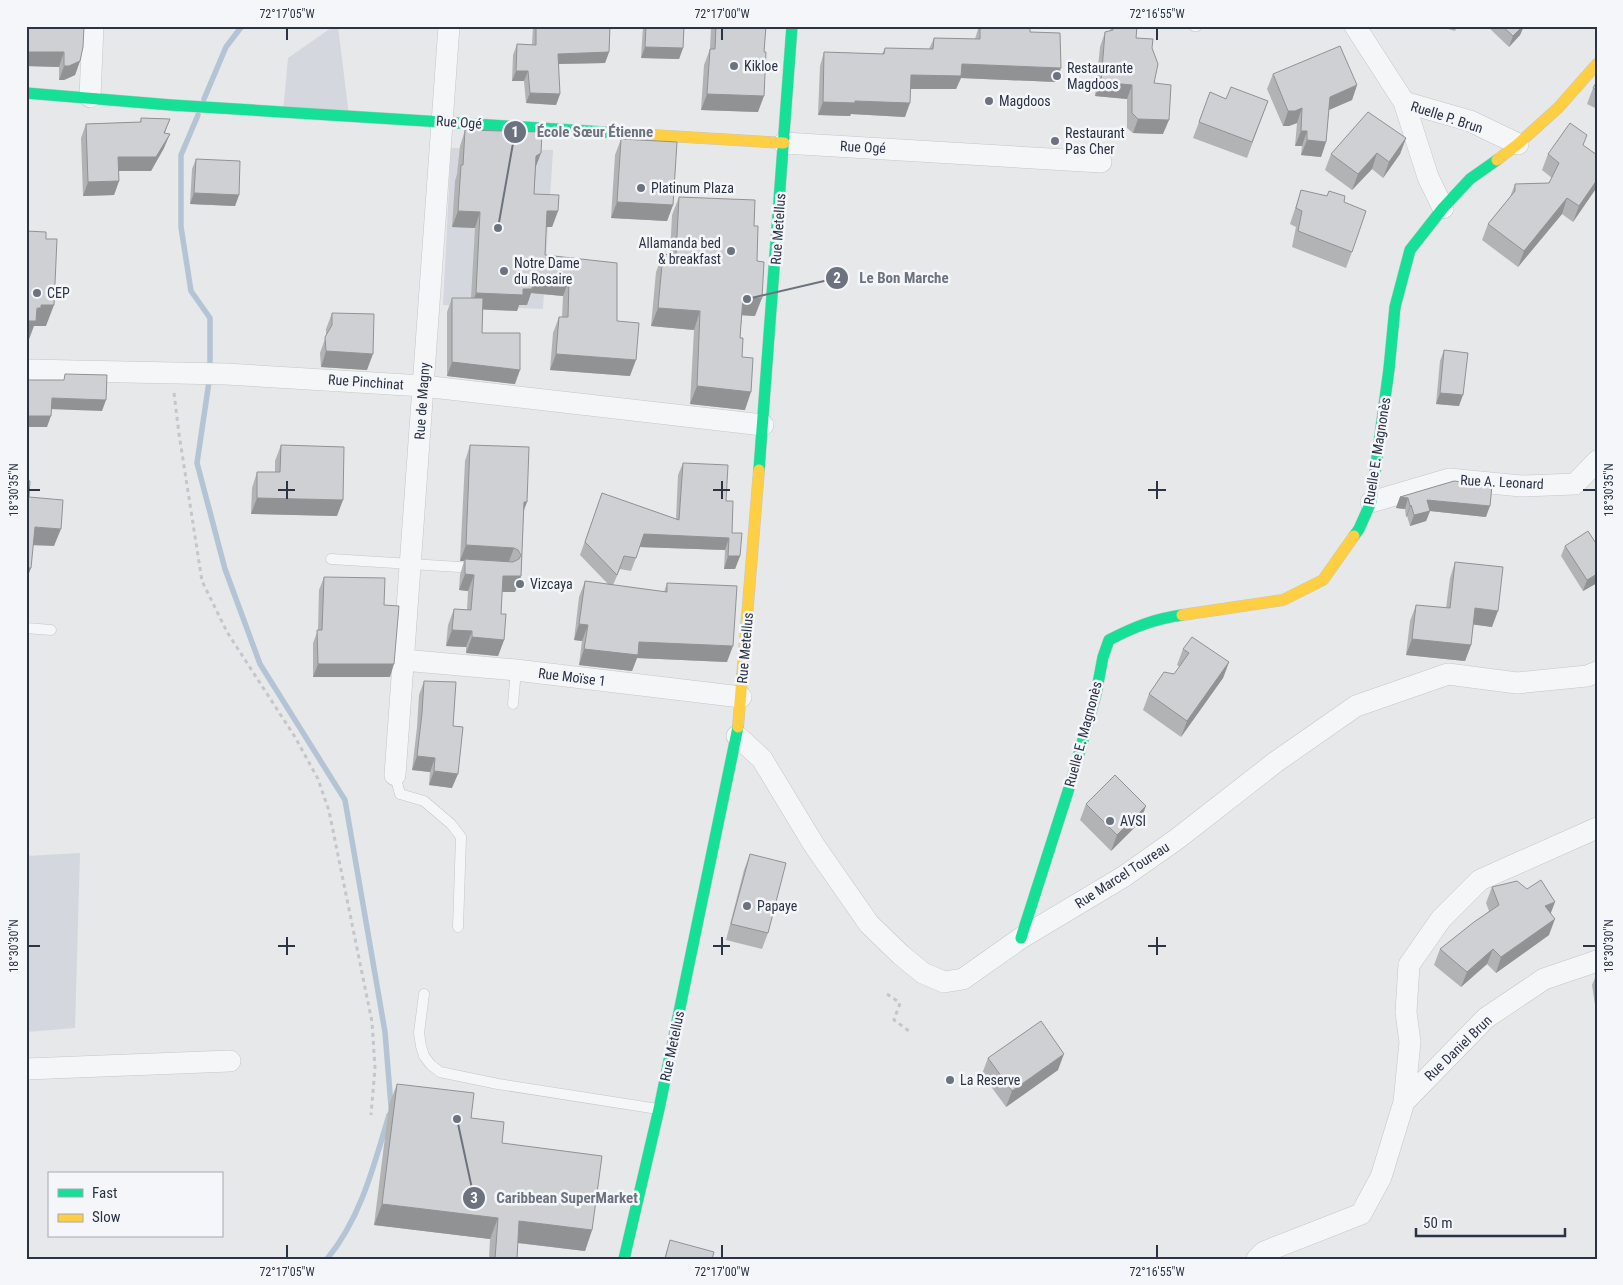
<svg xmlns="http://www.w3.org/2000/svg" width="1623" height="1285" viewBox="0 0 1623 1285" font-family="'Roboto Condensed',sans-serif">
<rect width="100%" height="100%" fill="#e6e8ea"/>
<path fill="#d4d7dd" d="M334,26H338L349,116L283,112L288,58Z
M451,148L553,150L543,309L443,305Z
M80,853L75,1028L26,1032V856Z"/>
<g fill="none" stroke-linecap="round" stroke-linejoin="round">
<path stroke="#b4c4d5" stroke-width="5.5" d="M204,99L226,47L242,26
M198,115L181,155V227L191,291L210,318V375L197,463L225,569L260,664L345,800L385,1032L391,1106
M327,1259C361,1218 374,1165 389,1115"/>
<g stroke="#c4c6c8" stroke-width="11">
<path id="lane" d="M1194,26H1197
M331,559L475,568
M26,628L51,630
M513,704L516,670
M395,775L400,794L424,801L451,824L461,837L458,927
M424,994L419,1033L421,1046L424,1056L431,1065L440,1072L498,1084L658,1109"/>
</g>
<g stroke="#c4c6c8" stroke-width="22">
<path id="street" d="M1355,26L1404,102L1428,177L1443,208
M90,97L93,26
M1404,102L1470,121L1518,144
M784,143L1101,162
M26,370L226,374L423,386L763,425
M1371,502L1449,479L1521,486L1575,484L1597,461
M403,660L516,670L741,697
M737,736L762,759L814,845L869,924L901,955L923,973L944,982L963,979L1021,938L1123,877L1177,839L1277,761L1356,706L1448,674L1517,683L1587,676L1597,672
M395,775L449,26
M26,1069L230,1061
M1404,1102L1486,1018L1544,979L1597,961
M1257,1259L1264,1252L1361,1214L1381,1177L1404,1102L1410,1042L1406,1012L1409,965L1441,919L1480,880L1597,828"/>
</g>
<g stroke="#c4c6c8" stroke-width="12">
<path id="fast" d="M26,93L171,105L635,134
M759,470L792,26
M1354,536L1359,529L1371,502L1389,369L1395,307L1410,250L1443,208L1470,179L1497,160
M1021,938L1071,782L1096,694L1103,657L1109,640C1134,627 1154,619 1182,615
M624,1259L659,1109L738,727"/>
</g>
<g stroke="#c4c6c8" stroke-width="12">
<path id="slow" d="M635,134L784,143
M1497,160L1518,144L1558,108L1597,64
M1182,615L1283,600L1323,580L1354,536
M738,727L759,470"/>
</g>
<path stroke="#c5c6ca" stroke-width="3" stroke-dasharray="4 4" stroke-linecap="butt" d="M174,393L179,434L202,581L227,632L295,737L318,779L329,811L372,1022L375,1068L371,1115
M887,994L900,1003L894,1020L909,1031"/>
<use href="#lane" stroke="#f5f6f7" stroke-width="10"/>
<use href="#street" stroke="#f5f6f7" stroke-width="21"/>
<use href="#fast" stroke="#16e098" stroke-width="11"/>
<use href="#slow" stroke="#ffcf43" stroke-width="11"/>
</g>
<path fill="#b1b3b5" d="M26,26L80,61L75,75L64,80H59V67L26,66Z
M533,26H610L609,52L605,63L558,64L560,94L556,105L526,103L524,81H512L513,55L517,44L532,45Z
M643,26H684L683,48L679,59L641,58Z
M711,26H766L758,112L701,110L704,65L710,49Z
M979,26H1030V32L1056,82L961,78L956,89H910L905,117L851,114L850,116L818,115L820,66L824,52L882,54L885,48L929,49L934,38L975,39Z
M1111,26H1137L1136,38L1152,48L1154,83L1163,134L1133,133L1127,128V99L1095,96L1100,47L1105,32L1110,31Z
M1438,26H1457L1455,31Z
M1487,26H1524L1520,35L1509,47Z
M1273,74L1357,85L1352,100L1329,110L1326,142L1321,157L1301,155L1302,146H1295L1297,123L1289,126H1283L1267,89Z
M1597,81V109L1587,104L1593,88Z
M1210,92L1226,99L1268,101L1247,158L1193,138Z
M141,118L170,119L165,133L164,148L151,171H119V181L114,195L83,196L81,138L86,124L140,122Z
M465,130L536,168L534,194L558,211L552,227H546L545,255L617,321L630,376L550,370L553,333L559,317H562L563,296L531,293L527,305H519L517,311L483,309L482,333L515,384L447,376V312L452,298H471L475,228L452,227L455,181L457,174L460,146Z
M1406,138L1400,154L1383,178L1372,169L1352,190L1325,170L1331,154Z
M621,139L673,205L667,221L611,218L615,155Z
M1583,145L1597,187L1573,222L1562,214L1518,267L1482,240L1488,224L1510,197L1515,184L1549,183L1552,178L1542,170L1548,154Z
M196,159L239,195L235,206L190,204L192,169Z
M1301,190L1344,202L1352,252L1346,268L1292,247L1296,227L1290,224Z
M679,197L754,226L755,316L742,315L740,338L745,410L690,404L694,330L651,326L656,272L663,254H670L672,215Z
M332,313L367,370L321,367L320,353L326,336V329Z
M1444,350L1459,406L1436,404L1440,361Z
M281,445L337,516L251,514L252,488L257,472H275V461Z
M470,445L523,512L521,576L515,592H502L501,614L504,640L498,656L466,653V647L446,646L448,625L454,609L467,610L468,591L459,590L460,575L464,561H460L465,461Z
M683,463L726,501L732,533L740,556L735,569H724L725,550L640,547L631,571L620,569L613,585L664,592L667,583L727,662L637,658L632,671L579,665L582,641L574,640L579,597L585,581L608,584L580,555L602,493L676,519L678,475Z
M1454,481L1486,517L1430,511L1426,521L1410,526L1407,516L1406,517L1405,509L1396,508L1400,497Z
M1597,545V583L1583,591L1561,556L1565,546Z
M1455,562L1492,627L1473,624L1471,645L1465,661L1406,655L1410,621L1416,605L1446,608L1450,578Z
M324,577L384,605L390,677H313V643L318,630L319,590Z
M1183,649L1229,662L1223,678L1181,737L1143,710L1149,694L1174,674L1180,667L1177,665Z
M424,681L453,726L452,788L429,785L430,772L412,770L417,727L419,695Z
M1086,804L1140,822L1111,851L1080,820Z
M750,854L768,933L762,949L726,940L744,870Z
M1492,887L1551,913L1549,935L1496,973L1487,964L1461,987L1434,965L1440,949L1489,911L1486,903Z
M1597,973V1018L1592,985Z
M988,1058L1058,1070L1006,1107L982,1074Z
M397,1084L471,1118L502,1143L592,1230L585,1251L517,1243L516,1259H489L490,1239L374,1225L389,1105Z
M670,1240L712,1259H664Z"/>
<path fill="#909294" d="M1523,26H1524L1520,35L1509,47L1513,36Z
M645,47L683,48L679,59L641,58Z
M26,52H64L59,67L26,66Z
M609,52L605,63L554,64L558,54Z
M80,61L75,75L64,80H59L64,66Z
M962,64L1061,68L1056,82L961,78L956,89H906L911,75Z
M516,71H528L524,81H512Z
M1101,82L1132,85L1127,99L1095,96Z
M1357,85L1352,100L1324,112L1330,97Z
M530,93L560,94L556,105L526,103Z
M707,94L764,96L758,112L701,110Z
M855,101L910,103L905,117L851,114L850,116L818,115L823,102Z
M1302,108L1297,123L1289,126H1283L1288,111Z
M1138,119L1169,120L1163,134L1133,133Z
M1301,131H1307L1302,146H1295Z
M170,134L164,148L151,171H113L118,157Z
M1406,138L1400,154L1383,178L1389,162Z
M1307,140L1326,142L1321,157L1301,155Z
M541,153L535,169L536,156Z
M1377,153L1372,169L1352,190L1358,174Z
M1597,180V187L1573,222L1579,206Z
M119,181L114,195L83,196L88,182Z
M194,193L239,195L235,206L190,204Z
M1567,198L1562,214L1518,267L1524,251Z
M617,202L673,205L667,221L611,218Z
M458,211L480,212L475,228L452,227Z
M547,211H558L552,227H541Z
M533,277L569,280L563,296L531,293L527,305H519L517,311L470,309L476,293L523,289Z
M743,297L762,298L755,316L737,315Z
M41,305H54L46,326H34L28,342H26V321Z
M658,308L700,311L694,330L651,326Z
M326,351L373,354L367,370L321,367Z
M556,354L636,360L630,376L550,370Z
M452,362L520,370L515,384L447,376Z
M697,386L751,392L745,410L690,404Z
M1440,393L1463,395L1459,406L1436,404Z
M52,398L106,400L102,411L48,409Z
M26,416H51L47,427H26Z
M1400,497L1408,498L1405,509L1396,508Z
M257,498L343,500L337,516L251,514Z
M1427,500L1490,506L1486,517L1430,511L1426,521L1410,526L1414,515Z
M524,502H527L521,518Z
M1411,505L1407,516L1406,517L1410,506Z
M35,527L61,529L54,546L29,545Z
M644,534L729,538L725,550L639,547Z
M466,545L514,548L508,564L465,559L464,561H460Z
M728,556H740L735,569H724Z
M26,568H31L26,581Z
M465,574L474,575L468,591L459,590Z
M1597,574V583L1583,591L1587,580Z
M503,576H521L515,592H498Z
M1475,608L1498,611L1492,627L1469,624Z
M579,624L588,625L582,641L574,640Z
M452,630L472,631L466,647L446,646Z
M472,637L504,640L498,656L466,653Z
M1412,639L1471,645L1465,661L1406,655Z
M639,642L733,646L727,662L637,658L632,671L579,665L584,649Z
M1229,662L1223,678L1181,737L1187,721Z
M318,664H394L390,677H313Z
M417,756L435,758L430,772L412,770Z
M434,771L458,774L452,788L429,785Z
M1146,806L1140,822L1111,851L1117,835Z
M1555,902L1549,918L1545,906Z
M1555,919L1549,935L1496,973L1501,957Z
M1493,949L1487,964L1461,987L1467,972Z
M1064,1054L1058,1070L1006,1107L1012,1091Z
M382,1204L498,1218L490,1239L374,1225Z
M519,1221L592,1230L585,1251L511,1242Z"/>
<path fill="#ced0d3" stroke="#909294" d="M26,26H84L83,47L80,61L69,66H64V52H26Z
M536,26H610L609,52L558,54L560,94L530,93L528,71H516L517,44L536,45Z
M646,26H684L683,48L645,47Z
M716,26H766L764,52H766L764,96L707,94L710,49H715Z
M980,26H1030V32L1060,33L1061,68L962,64L961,76L911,75L910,103L855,101V103L823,102L824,52L884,54L885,48L933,49L934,38L980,39Z
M1113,26H1137L1136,38L1153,39L1152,48L1158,64L1154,83L1171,85L1169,120L1138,119L1132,113V85L1101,82L1105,32L1113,30Z
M1502,26H1523L1513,36Z
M1340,46L1357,85L1330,97L1326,142L1307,140V131H1301L1302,108L1295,111H1288L1273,74Z
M1597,81V90L1593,88Z
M1231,87L1268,101L1252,142L1199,122L1210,92L1226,99Z
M1368,112L1406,138L1389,162L1377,153L1358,174L1331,154Z
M141,118L170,119L164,133L170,134L156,157H118L119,181L88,182L86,124L141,122Z
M1570,123L1587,135L1583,145L1597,155V180L1579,206L1567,198L1524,251L1488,224L1515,191V184L1549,183L1559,163L1548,154Z
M465,130L542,132L541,153L536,156L534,194L559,195L558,211H547L545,255L617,263V321L639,323L636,360L556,354L559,317H568L569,280L533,277L532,289H523V295L476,293L480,212L458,211L461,165H463Z
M621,139L677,142L673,205L617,202Z
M196,159L240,161L239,195L194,193Z
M1301,190L1327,196L1329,191L1345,196L1344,202L1366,211L1352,252L1298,231L1302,211L1296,208Z
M679,197L755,200L754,226H758L757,261L764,262L762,298L743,297L740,338H743L742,357L753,358L751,392L697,386L700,311L658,308L663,254L676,255Z
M26,231L46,232V239H57L54,305H41V308H37L36,321H26Z
M452,298H483L482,333H520V370L452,362Z
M332,313L374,314L373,354L326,351L325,337L332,325Z
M1444,350L1468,353L1463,395L1440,393Z
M65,374L107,375L106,400L52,398L51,416H26V380H64Z
M281,445L344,447L343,500L257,498V472H280Z
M470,445L529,447L527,502H524L521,576H503L501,614H506L504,640L472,637V631L452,630L454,609L471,610L474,575L465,574V559L513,562L519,559L521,555L518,550L514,548L466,545Z
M683,463L728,465L726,501H733L732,533H742L740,556H728L729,538L644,534L636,558L624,556L617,575L585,542L602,493L679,520Z
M26,480L30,481L29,497L63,500L61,529L35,527L31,568H26Z
M1454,481L1492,485L1490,506L1427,500L1430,511L1414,515L1411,505L1410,506L1408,498L1400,497Z
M1588,531L1597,545V574L1587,580L1565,546Z
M1455,562L1503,567L1498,611L1475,608L1471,645L1412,639L1416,605L1450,608Z
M324,577L385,578L384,605L399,606L394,664H318L317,630H322Z
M585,581L667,592V583L737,586L733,646L639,642L638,655L584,649L588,625L579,624Z
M1192,637L1229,662L1187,721L1149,694L1164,672L1174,674L1189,653L1183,649Z
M424,681L456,682L453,726L463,727L458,774L434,771L435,758L417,756L422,713Z
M1115,775L1146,806L1117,835L1086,804Z
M750,854L786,863L768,933L731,924Z
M1541,880L1555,902L1545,906L1555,919L1501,957L1493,949L1467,972L1440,949L1474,922L1499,905L1492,887L1517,881L1527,889Z
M1041,1021L1064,1054L1012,1091L988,1058Z
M397,1084L474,1093L471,1118L504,1122L502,1143L602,1156L592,1230L519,1221L517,1259H495L498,1218L382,1204Z
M670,1240L714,1252L712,1259H665Z"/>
<path fill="none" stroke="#2b3445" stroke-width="2" d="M287,28V40M722,28V40M1157,28V40M287,481V499M722,481V499M1157,481V499M28,490H40M278,490H295M713,490H730M1148,490H1166M1583,490H1596M287,937V955M722,937V955M1157,937V955M28,946H40M278,946H295M713,946H730M1148,946H1166M1583,946H1596M287,1245V1258M722,1245V1258M1157,1245V1258"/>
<g fill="#6c737f" stroke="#f4f6f9" stroke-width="2">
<circle cx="734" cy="66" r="5"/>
<circle cx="1057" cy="76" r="5"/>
<circle cx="989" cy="101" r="5"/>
<circle cx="1055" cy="141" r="5"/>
<circle cx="641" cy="188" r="5"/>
<circle cx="731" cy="251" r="5"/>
<circle cx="504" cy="271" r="5"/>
<circle cx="37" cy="293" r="5"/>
<circle cx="520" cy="584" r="5"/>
<circle cx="1110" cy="821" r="5"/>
<circle cx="747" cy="906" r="5"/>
<circle cx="950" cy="1080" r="5"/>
</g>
<g text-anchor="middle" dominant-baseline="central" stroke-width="5" stroke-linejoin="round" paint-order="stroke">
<g font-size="14" fill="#2b3445" stroke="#f4f6f9" text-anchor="start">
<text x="744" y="66">Kikloe</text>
<text x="1067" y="68">Restaurante<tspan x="1067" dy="16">Magdoos</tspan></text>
<text x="999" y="101">Magdoos</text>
<text x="1065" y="133">Restaurant<tspan x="1065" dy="16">Pas Cher</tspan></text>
<text x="651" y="188">Platinum Plaza</text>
<text x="721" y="243" text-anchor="end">Allamanda bed<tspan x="721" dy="16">&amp; breakfast</tspan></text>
<text x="514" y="263">Notre Dame<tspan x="514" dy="16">du Rosaire</tspan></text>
<text x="47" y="293">CEP</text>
<text x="530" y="584">Vizcaya</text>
<text x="1120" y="821">AVSI</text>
<text x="757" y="906">Papaye</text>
<text x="960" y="1080">La Reserve</text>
</g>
<g font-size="14" fill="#2b3445" stroke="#f4f6f9">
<text transform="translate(1447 117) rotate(18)">Ruelle P. Brun</text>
<text transform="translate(459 122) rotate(4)">Rue Ogé</text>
<text transform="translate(863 147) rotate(3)">Rue Ogé</text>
<text transform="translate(778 229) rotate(-86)">Rue Metellus</text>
<text transform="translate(366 382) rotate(4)">Rue Pinchinat</text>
<text transform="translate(422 401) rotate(-86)">Rue de Magny</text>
<text transform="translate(1377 451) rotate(-81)">Ruelle E. Magnonès</text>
<text transform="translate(1502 482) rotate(3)">Rue A. Leonard</text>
<text transform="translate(745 648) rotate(-85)">Rue Metellus</text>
<text transform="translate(572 677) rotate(7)">Rue Moïse 1</text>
<text transform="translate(1083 734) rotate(-75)">Ruelle E. Magnonès</text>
<text transform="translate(1122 875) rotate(-33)">Rue Marcel Toureau</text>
<text transform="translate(672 1046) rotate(-78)">Rue Metellus</text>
<text transform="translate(1458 1048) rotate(-44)">Rue Daniel Brun</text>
</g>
</g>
<path fill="none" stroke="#6c737f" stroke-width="2" d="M498 228L515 132M747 299L837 278M457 1119L474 1198"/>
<g fill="#6c737f" stroke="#f4f6f9" stroke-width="2">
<circle cx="498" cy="228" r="5"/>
<circle cx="747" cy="299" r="5"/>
<circle cx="457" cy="1119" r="5"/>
<circle cx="515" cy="132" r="12"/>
<circle cx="837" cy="278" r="12"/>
<circle cx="474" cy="1198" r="12"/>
</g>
<g font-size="15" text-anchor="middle" font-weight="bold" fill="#fff">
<text x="515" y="137">1</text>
<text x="837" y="283">2</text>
<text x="474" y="1203">3</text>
</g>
<g font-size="15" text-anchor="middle" font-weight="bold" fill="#6c737f" stroke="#f4f6f9" stroke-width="5" stroke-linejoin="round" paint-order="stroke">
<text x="595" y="137">École Sœur Étienne</text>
<text x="904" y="283">Le Bon Marche</text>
<text x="567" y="1203">Caribbean SuperMarket</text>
</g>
<rect width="1623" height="1285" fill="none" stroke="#f4f6f9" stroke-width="55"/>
<rect x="48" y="1172" width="175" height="65" fill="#f4f6f9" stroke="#a4a8b1"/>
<rect x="58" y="1189" width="25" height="8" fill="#16e098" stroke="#a4a8b1"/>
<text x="92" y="1198" font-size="15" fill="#2b3445">Fast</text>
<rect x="58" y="1214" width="25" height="8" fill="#ffcf43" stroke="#a4a8b1"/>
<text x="92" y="1222" font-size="15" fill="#2b3445">Slow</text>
<path d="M1416 1228v8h149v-8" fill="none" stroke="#2b3445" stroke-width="2.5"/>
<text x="1423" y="1228" font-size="15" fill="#2b3445" stroke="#f4f6f9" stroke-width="4" paint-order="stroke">50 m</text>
<rect x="28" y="28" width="1568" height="1230" fill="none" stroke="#2b3445" stroke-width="2"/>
<g font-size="12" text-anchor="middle" fill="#2b3445">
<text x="287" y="18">72°17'05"W</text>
<text x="722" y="18">72°17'00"W</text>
<text x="1157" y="18">72°16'55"W</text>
<text transform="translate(14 490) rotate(-90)" y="4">18°30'35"N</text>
<text transform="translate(1609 490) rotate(-90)" y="4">18°30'35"N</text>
<text transform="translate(14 946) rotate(-90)" y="4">18°30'30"N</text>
<text transform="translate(1609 946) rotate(-90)" y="4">18°30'30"N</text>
<text x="287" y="1276">72°17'05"W</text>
<text x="722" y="1276">72°17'00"W</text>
<text x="1157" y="1276">72°16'55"W</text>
</g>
</svg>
